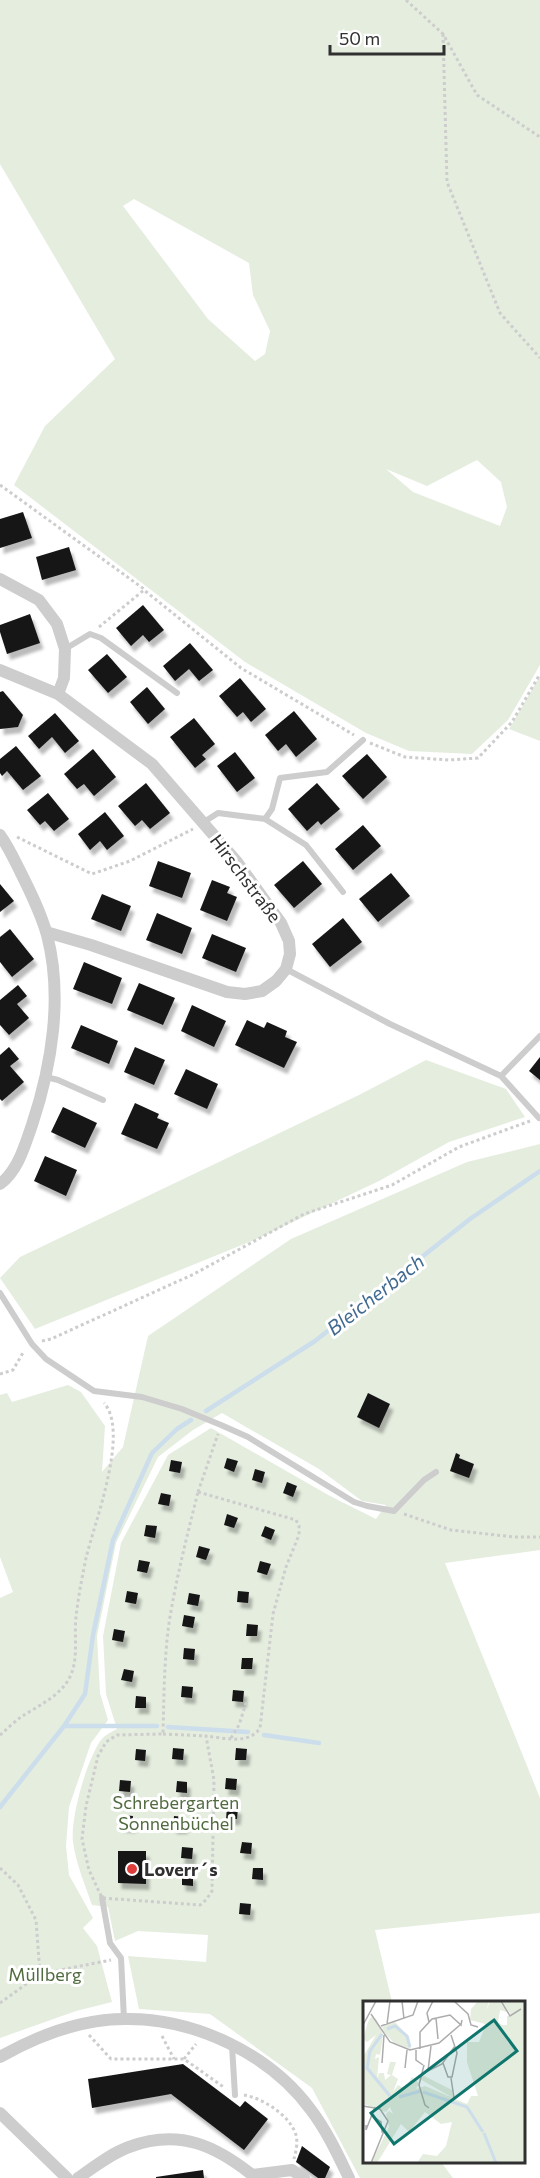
<svg xmlns="http://www.w3.org/2000/svg" width="540" height="2178" viewBox="0 0 540 2178" font-family="Commissioner,sans-serif">
<defs>
<filter id="shadow"><feDropShadow dx="3.5" dy="6" stdDeviation="1.5" flood-color="#0004"/></filter>
</defs>
<rect width="100%" height="100%" fill="#fff"/>
<path fill="#e5eddf" fill-rule="evenodd" d="M0,0H540V665L508,720L472,754L409,751L366,733L245,662L14,485L45,426L115,359L0,164ZM134,199L249,263L253,295L270,331L265,354L255,361L208,319L123,206ZM477,460L501,482L507,507L500,526L413,492L386,469L427,486Z
M540,676V741L509,729Z
M426,1060L506,1089L525,1117L449,1142L379,1181L259,1238L35,1329L0,1278L20,1257L359,1095Z
M540,1144V1550L445,1563L540,1798V1913L375,1930L392,2002H364V2162H441L453,2178H360L312,2088L210,2014L139,2009L128,1956L206,1962L208,1935L138,1931L115,1941L108,1907L92,1905C85,1885 76,1864 73,1842C70,1818 87,1759 101,1740C105,1735 111,1732 117,1729L106,1694L103,1636L121,1543L168,1455L211,1428L330,1496L376,1519L386,1505L362,1501L319,1469L222,1413L193,1430L158,1457L116,1543L97,1636L100,1693L108,1720L91,1743L69,1807L66,1846L69,1875L93,1918L83,1928L97,1946L112,2002L76,2011L0,2038V1598L13,1592L0,1557V1395L7,1393L12,1402L68,1385L81,1392L105,1426L102,1472L123,1447L148,1336L291,1239L467,1162Z"/>
<g fill="none" stroke-linecap="round" stroke-linejoin="round">
<path stroke="#ccddeb" stroke-width="4.5" d="M206,1411L315,1341L470,1219L540,1171
M64,1726L85,1694L93,1635L113,1540L152,1453L177,1429L191,1420
M168,1727L248,1732
M264,1735L319,1743
M0,1807L64,1726H157"/>
</g>
<path fill="#171717" filter="url(#shadow)" d="M23,512L32,538L0,548V519Z
M69,547L76,570L42,580L36,557Z
M143,605L164,630L149,642L143,635L131,646L116,628Z
M30,614L40,643L7,654L0,632V625Z
M190,643L213,670L199,681L189,669L175,681L163,666Z
M107,654L127,677L108,693L88,670Z
M240,678L266,709L251,722L243,712L237,717L219,696Z
M147,687L165,709L148,724L130,702Z
M3,691L23,715L18,727L0,729V692Z
M294,711L317,739L296,757L286,744L278,751L265,735Z
M55,713L79,741L65,753L52,737L39,749L28,736Z
M194,718L215,744L202,755L206,759L195,768L170,737Z
M16,746L41,776L23,790L7,771L2,776L0,773V759Z
M93,749L116,777L94,796L84,784L77,789L64,774Z
M235,752L255,778L237,792L217,766Z
M367,754L387,777L363,799L342,776Z
M146,783L170,813L150,829L142,820L135,826L118,806Z
M317,783L340,809L321,825L318,821L307,831L288,809Z
M48,793L69,819L54,831L45,821L40,825L27,810Z
M105,812L124,836L107,850L100,841L90,850L78,834Z
M363,825L381,846L353,870L335,849Z
M158,861L191,873L182,898L149,886Z
M303,861L322,884L294,908L274,885Z
M391,873L410,896L378,922L359,899Z
M212,880L230,887L227,893L237,897L227,921L200,910Z
M0,884L14,901L0,912Z
M102,894L131,906L121,931L91,919Z
M157,913L192,928L182,954L146,940Z
M343,918L362,942L330,967L312,944Z
M10,929L34,959L12,977L0,962V937Z
M212,934L246,948L236,972L202,958Z
M84,962L122,978L112,1004L73,989Z
M139,983L175,998L163,1025L127,1010Z
M18,985L27,996L17,1004L29,1018L9,1035L0,1025V1000Z
M192,1005L226,1021L214,1047L181,1031Z
M247,1020L264,1028L267,1022L287,1031L285,1037L297,1042L284,1068L235,1045Z
M81,1025L118,1041L109,1064L71,1048Z
M9,1047L19,1059L10,1066L24,1082L2,1101L0,1099V1055Z
M135,1047L165,1060L154,1085L124,1072Z
M540,1057V1080L529,1071Z
M186,1069L218,1084L207,1109L174,1094Z
M135,1103L159,1114L157,1118L169,1123L157,1149L121,1134Z
M63,1107L97,1123L85,1148L51,1132Z
M45,1156L77,1170L66,1196L34,1181Z
M368,1393L390,1404L379,1428L357,1417Z
M456,1453L460,1455L459,1458L474,1464L469,1478L450,1471Z
M227,1458L238,1461L234,1472L224,1468Z
M171,1460L182,1462L180,1473L169,1471Z
M255,1469L265,1472L262,1483L252,1480Z
M287,1482L297,1486L293,1497L283,1493Z
M161,1493L171,1495L169,1506L158,1504Z
M227,1514L238,1518L234,1528L224,1525Z
M146,1525L157,1526L155,1538L144,1536Z
M265,1526L275,1530L271,1540L261,1536Z
M199,1546L210,1549L206,1560L196,1557Z
M139,1560L150,1562L147,1573L137,1571Z
M260,1561L271,1564L267,1575L257,1572Z
M127,1591L138,1593L136,1604L125,1602Z
M238,1591L249,1592L248,1603L237,1602Z
M189,1593L200,1595L198,1606L187,1604Z
M184,1615L195,1617L193,1628L182,1626Z
M247,1624L258,1625L257,1636H246Z
M114,1629L125,1631L123,1642L112,1640Z
M184,1648L195,1649L194,1660L183,1659Z
M242,1658H253L252,1669H241Z
M124,1669L134,1671L132,1682L121,1680Z
M182,1686L193,1687L192,1698L181,1697Z
M233,1690L244,1691L243,1702L232,1701Z
M136,1696L146,1697V1708H135Z
M173,1748L184,1749L183,1760L172,1759Z
M236,1748L247,1749L246,1760H235Z
M136,1749L146,1750L145,1761L135,1760Z
M226,1778L237,1779L236,1790L225,1789Z
M120,1780L131,1781L130,1792L119,1791Z
M177,1781L187,1782V1793L176,1792Z
M227,1807L238,1808L237,1819H226Z
M122,1815L133,1816L132,1827L121,1826Z
M174,1816L185,1817L184,1828H173Z
M242,1842L252,1843L251,1854L240,1853Z
M182,1847L193,1848L192,1859L181,1858Z
M118,1851H146V1884L118,1883Z
M253,1868H263V1880L252,1879Z
M182,1874L193,1875V1886L182,1885Z
M240,1903L251,1904L250,1915L239,1914Z
M183,2064L240,2107L245,2101L268,2119L244,2150L171,2094L92,2108L88,2079Z
M302,2146L330,2167L325,2178H318L296,2162Z
M203,2170L204,2178H156V2177Z"/>
<g fill="none" stroke-linecap="round" stroke-linejoin="round">
<path stroke="#cdcdcd" stroke-width="3" stroke-dasharray="3 3" stroke-linecap="butt" d="M406,0L443,34L477,95L540,137
M443,34L447,182L500,313L540,358
M0,485L144,589
M99,627L144,590L241,668L354,735
M370,743L405,757L449,760L478,758L512,722L540,674
M17,837L92,874L130,861L193,829
M42,1341L51,1339L194,1274L304,1214L392,1185L459,1147L530,1121
M0,1374L13,1370L24,1351
M198,1492L296,1520L299,1526V1535L286,1567L273,1614L260,1728C249,1745 224,1738 206,1736L214,1780L212,1891L206,1900L200,1905L102,1898L89,1870L82,1839L86,1806L98,1756L106,1742L117,1735L163,1734C164,1697 164,1660 169,1623C176,1579 187,1536 198,1492Z
M198,1492L218,1434
M404,1514L451,1530L514,1537H540
M163,1734L206,1736
M0,1735C7,1729 14,1722 21,1717C39,1705 64,1695 72,1672C78,1655 74,1635 76,1617C78,1598 82,1578 86,1558C94,1524 130,1432 104,1403
M231,1738L239,1725L247,1700
M0,1868L18,1885L36,1920L40,1974
M0,2003L40,1974L111,1960
M89,2035L111,2059H184L225,2088
M162,2036L174,2059
M184,2059L196,2044
M244,2095C262,2098 290,2115 296,2135C298,2143 296,2151 294,2159"/>
<path stroke="#cdcdcd" stroke-width="6" d="M65,649L90,634L101,638L177,693
M265,819L272,809L280,778L327,772L363,740
M204,822L218,813L265,819L306,845L343,892
M286,969L390,1024L501,1076L539,1118
M501,1076L540,1036
M46,1077L58,1080L103,1100
M0,1293L32,1344L46,1359L94,1391L142,1397L182,1409L221,1425L248,1437L354,1502L367,1506L394,1511L424,1480L436,1472
M102,1898L110,1943L121,1958L124,2019
M232,2046L235,2095"/>
<path stroke="#cdcdcd" stroke-width="12" d="M0,579L39,600L57,624L65,649L64,678L58,694
M0,670L58,694L152,764L237,862L281,923L289,941L290,954L286,969L276,981L262,991L245,994L227,992L91,945L46,932
M0,835C8,846 14,859 20,871C30,891 41,913 47,935C63,996 52,1065 32,1125C25,1145 18,1171 0,1184
M0,2057C37,2036 82,2019 125,2019C195,2018 270,2054 311,2110C327,2131 338,2155 349,2178
M0,2113L67,2178
M253,2175L292,2170L304,2178
M78,2178C94,2167 110,2154 129,2147C180,2128 217,2146 256,2178"/>
</g>
<circle fill="#de3d3b" stroke="#fff" stroke-width="2" cx="132" cy="1869" r="6"/>
<g text-anchor="middle" dominant-baseline="central" stroke-width="6" stroke-linejoin="round" paint-order="stroke">
<g font-size="18" fill="#303030" stroke="#fff">
<text transform="translate(246 878) rotate(53)">Hirschstraße</text>
</g>
<g font-size="18" fill="#506b3f" stroke="#fff">
<text x="176" y="1802">Schrebergarten<tspan x="176" dy="21">Sonnenbüchel</tspan></text>
<text x="45" y="1974">Müllberg</text>
</g>
<g font-size="18" font-weight="bold" fill="#303030" stroke="#fff" text-anchor="start">
<text x="144" y="1869">Loverr´s</text>
</g>
<g font-size="20" font-style="italic" fill="#416a90" stroke="#fff">
<text transform="translate(375 1294) rotate(-38)">Bleicherbach</text>
</g>
</g>
<g transform="translate(363 2001)">
<rect width="162" height="162" fill="#fff"/>
<path d="M115,0H126L123,10L127,0H137L144,11L137,9L135,21L139,24H144V15L148,14L139,0H162V162H54L60,153L74,155L83,145L89,121L78,123L62,111L46,131L38,123L14,162H8L26,126L23,113L26,110L30,113L27,106L23,111L0,103V56L13,34L4,41L0,38L5,21L8,16L13,18L20,34L17,54L13,53L12,58L16,56L14,78L16,72H21L22,79L28,74L24,73L27,61H33L29,74L35,78L30,91L35,84L42,88L49,76L56,82L53,88L62,85L104,103L108,95H115L104,61V41H116L122,26V23L107,19L108,8ZM32,21L46,36L48,48L31,42L21,31L19,26ZM59,74L89,89L90,97L57,78Z" fill="#e5eddf"/>
<path fill="none" stroke="#ccddeb" stroke-width="3" d="M24,28L32,25L44,35L47,46M19,33L7,50L4,67L27,95M60,91L104,106L120,131M36,96L58,90M121,132L133,162"/>
<path fill="none" stroke="#acacac" stroke-width="1.5" d="M39,0L41,18M91,0L105,13L108,24L115,26M138,0L147,15L158,8M8,13L27,41L47,49L76,42L97,24M73,17L75,38M66,21L64,12L70,0M24,23L27,0M0,24L13,0M18,25L50,14L55,0M68,45L65,70L79,63L92,45M57,48V31L69,18L87,14L98,24L99,19M53,49V59L60,64M19,62L21,34M80,62L85,76H89L94,52L88,34M61,64L56,84L62,104L66,107M42,67L44,49M88,77L91,97M0,105L17,108L25,120L8,162M11,116L18,121L19,131H21L19,126M3,124V129L12,106"/>
<path fill="#0f766e" fill-opacity="0.15" stroke="#0f766e" stroke-width="3" d="M131,19L154,50L31,143L8,112Z"/>
<rect width="162" height="162" fill="none" stroke="#303030" stroke-width="3"/>
</g>
<path d="M330 45v9h114v-9" fill="none" stroke="#303030" stroke-width="3"/>
<text x="339" y="45" font-size="18" fill="#303030" stroke="#ffffff" stroke-width="4.5" paint-order="stroke">50 m</text>
</svg>
